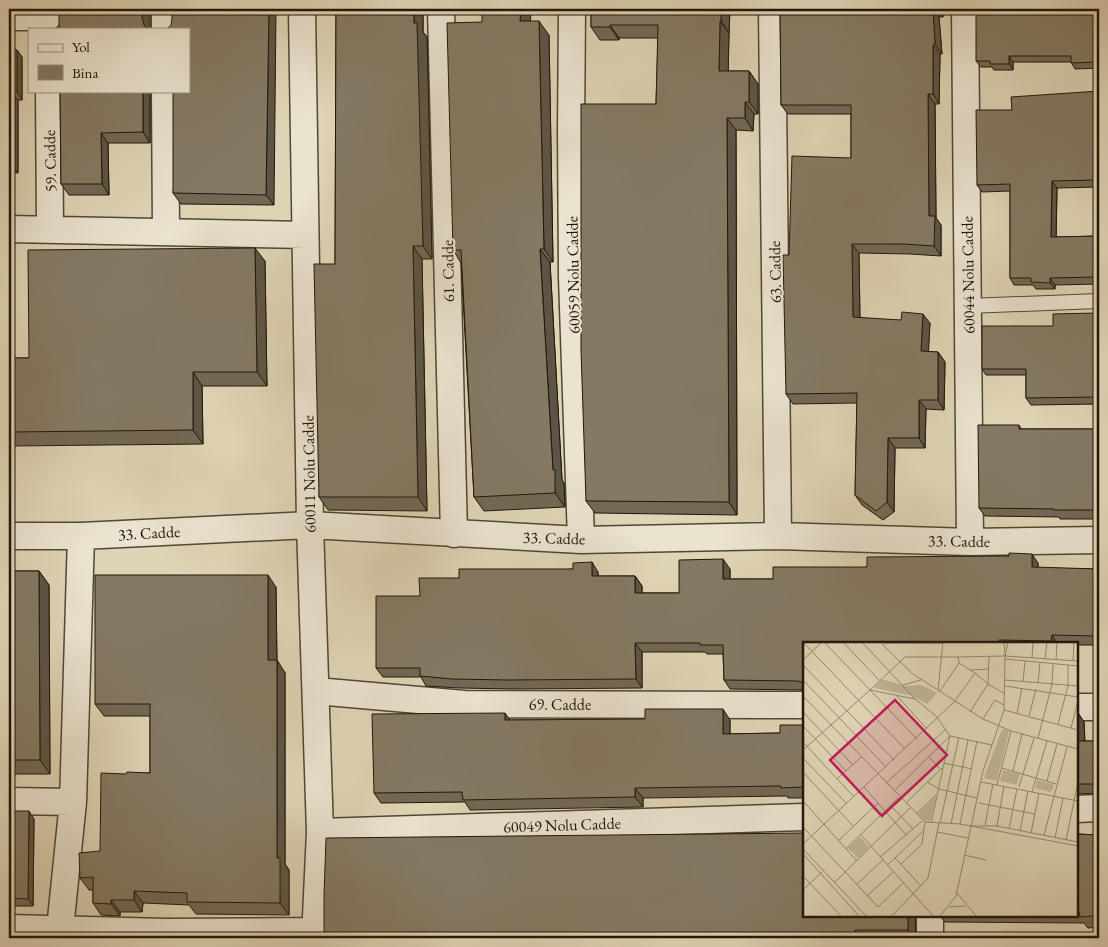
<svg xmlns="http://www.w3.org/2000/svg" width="1108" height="947" viewBox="0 0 1108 947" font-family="'EB Garamond',serif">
<rect width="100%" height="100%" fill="#dfd4b5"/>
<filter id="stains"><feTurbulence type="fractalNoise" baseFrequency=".004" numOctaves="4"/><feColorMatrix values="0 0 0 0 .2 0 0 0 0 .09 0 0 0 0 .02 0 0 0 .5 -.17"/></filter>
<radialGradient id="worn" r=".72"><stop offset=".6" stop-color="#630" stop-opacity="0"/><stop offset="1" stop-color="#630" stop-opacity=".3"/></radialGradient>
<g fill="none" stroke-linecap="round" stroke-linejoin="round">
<g stroke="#504636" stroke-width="16">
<path id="service" d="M968,306L1099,301"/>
</g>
<g stroke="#504636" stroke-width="29">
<path id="minor" d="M165,9V29
M302,9L310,525L320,832L315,938
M441,9L454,534
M572,9L571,131L572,278L581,540
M772,9L778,536
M965,9L970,542
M9,17H48
M49,91L50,230
M165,91L166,232
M9,229L305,235
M9,536H81L310,525L581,540L778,536L970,542L1099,540
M316,691L464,704L804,705
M1077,707H1099
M9,801L73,802
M1077,809L1099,808
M320,832L804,817
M930,916V938
M9,928L166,932L315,931
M60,938V929L73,802L81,536"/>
</g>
<use href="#service" stroke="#eae3cf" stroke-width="14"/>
<use href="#minor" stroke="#eae3cf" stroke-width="26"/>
</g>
<path fill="#726855" stroke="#21160b" d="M330,9H423V32L427,37L432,259H422L427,511L328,510L319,497L335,264L336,16Z
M591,9H730L729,33L728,71H749L758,84V114H754L753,131L736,130L737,515L595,513L586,501L656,104L658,38H619V40H600L591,27Z
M780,9H943V17H939L942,54H940L939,104H935L936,218L941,225V256L910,254L859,253L860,318L930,323L928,352H938L945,362L944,410L926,409L925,448H895L894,512L883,520L862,505L855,495L857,403L793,404L786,394L851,158V114H788L781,105Z
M1099,9V68L1075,69L1071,62H1013V70H994L992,67H981L976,61Z
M530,21L549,35L553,262H550L562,480L564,483L565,507L484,511L474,497L461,263L453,250L482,22Z
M189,29L274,205L181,204L173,193Z
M9,50H17L22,57V100H18V173H14V207H9Z
M60,91H150V143H108L109,195H69L61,184Z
M1099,91V187L1057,188L1056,237L1099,236V284L1055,285V289H1036L1033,285H1014L1010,278V191L982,192L977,185L1012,110Z
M265,261L267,386H202L203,444L9,446V358H29Z
M1099,320V404L1031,405L1026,398V375H986L982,369Z
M1019,425L1021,429H1099V525L1095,519H1060L1059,517L985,516L979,508Z
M1038,563V568L1099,569L1096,645H1077V643H804V690L730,689L724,680L723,654H707L705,652H642V688L514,689L459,688L426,686L421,677H383L376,668L420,596L459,578L573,569L598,572V576H635L642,586V593H679L730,569V579H773L867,567Z
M9,571H39L49,585L50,774H9Z
M276,587L277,660L285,673V864L289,870V915L196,914L189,905L143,903L142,912H120V916L101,915L93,903V890H89L80,878L100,851L126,774L150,773V716H104L95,704Z
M1095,678H1099V684Z
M1077,713H1078L1084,722L1085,741H1099V793L1077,794Z
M510,720H730V734L780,733L804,725V798H788L787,796L643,798V807L470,810L465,802L381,803L374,793Z
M9,811L34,819L33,906H9Z
M1077,834L1099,835V927L1088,928L1084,923L945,922L940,916H1077Z
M804,916H915L916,938H324Z"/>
<path fill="#5c5545" stroke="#21160b" d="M143,9H150V29H147L144,25L142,18Z
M269,9H276L274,205L266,195Z
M414,9H423V32L427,37L432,259L423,246Z
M521,9H531L530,35L520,21Z
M721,9H730L729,33L721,21Z
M933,9H934L939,17L942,54L935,44Z
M937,9H943V17Z
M539,21L549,35L553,262L544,249Z
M720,21L729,33L728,83L719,71Z
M610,25L619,38V40L610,27Z
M933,45L940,54L939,104L933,94Z
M17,50L22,57V100L17,92Z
M1009,56L1013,62V70L1009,64Z
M749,71L758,84V114L749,102Z
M143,91H150V143L143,132Z
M12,92L18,100V173L12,166Z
M928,94L935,104L936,218L941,225V256L934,246L929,216Z
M745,102L754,114L753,131L745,118Z
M727,118L736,130L737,515L729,502Z
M101,133L108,143L109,195L102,184Z
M9,166L14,173V207L9,200Z
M1052,181L1057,188L1056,244L1051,237Z
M852,244L859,253L860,327L853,317Z
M413,246L422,259L427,511L418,497Z
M255,248L265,261L267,386L257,372Z
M540,249L550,262L562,480L564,483L565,507L555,493L553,470Z
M1050,278L1055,285V289L1050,283Z
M1095,313L1099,320V332L1095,326Z
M923,314L930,323L928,361L921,351Z
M938,352L945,362L944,410L938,400Z
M193,372L202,386L203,444L193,430Z
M919,400L926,409L925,448L919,438Z
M888,438L895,448L894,512L887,502Z
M1032,554L1038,563V577L1032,567Z
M723,559L730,569V588L723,579Z
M592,562L598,572V586L592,576Z
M39,571L49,585L50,774L40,760Z
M268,575L276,587L277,672L268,660Z
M635,576L642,586V602L635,593Z
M1052,635L1057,643H1053L1051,641Z
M635,643L642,652V688L636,679Z
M277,660L285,673V864L289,870V915L280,903L277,858Z
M723,709L730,720V745L723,734Z
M505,713L512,723L505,720Z
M1078,713L1084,722L1085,750L1078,741Z
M635,788L643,798V807L635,797Z
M29,811L34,819L33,906L28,899Z
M134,891L143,903L142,912L134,900Z
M111,900L120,912V916L111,904Z
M908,916H915L916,938H914L908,930Z
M855,930L861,938H855Z"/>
<path fill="#847963" stroke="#21160b" d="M59,9H143L142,18L144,25L148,29H59Z
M172,9H269L266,195L173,193V91H189V29H167L171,25L172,19Z
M336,9H414V23H417L423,246H413L418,497H319L314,264H335Z
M482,9H521L520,21H539L544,249H540L553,470H555V493L474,497L461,250H453L447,23L482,22Z
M591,9H721V21H720L719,71H749V102H745V118H727L729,502L586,501L581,350V104H656L658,25H610V27H591Z
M780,9H933L935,44L933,45V94H928L929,216H935L934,246L904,244H852L853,317L901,320L902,312L923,314L921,351L938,352V400H919V438H888L887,502L876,511L855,495L857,393L786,394L783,255H789L792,156L851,158V105H781Z
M976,9H1099V62L1071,63V56H1009V64H990V61H976Z
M9,50H17V92H12V166H9Z
M60,91H143V132L101,133L102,184H61Z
M1099,91V182H1096V180L1052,181L1051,237L1099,236V279H1097V277L1050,278V283L1031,282V278H1010V184L977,185L976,110H1012L1011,97Z
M255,248L257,372H193V430L9,432V358H29L28,250Z
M1095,313V326H1099V397L1026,398V369H982V326H1053V314Z
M978,425H1019V429H1099V517H1094V510H1054V509L979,508Z
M1009,553L1032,554V567L1099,569V678H1095L1096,636L1052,635L1051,641L999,640V643H804V683L798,681L724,680L723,645H700V643H635L636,679L507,680L452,679L420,676V668H376V596H420L419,578H459V569H573V563L592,562V576H635V593H679V560L723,559V579H773V567H867V557L1009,556Z
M9,571H39L40,760H9Z
M95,575H268V660H277V858H280V903L187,902V893L134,891V900H111V904L93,903V877L80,878L79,853L100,851L101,773L126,774L127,772L150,773V704H95Z
M645,709H723V734L780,733V725H804V787L781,788V786L635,788V797L463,800L462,792L374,793L372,714L505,713V720L645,719Z
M1077,713H1078V741H1099V786L1092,784H1077Z
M9,811H29L28,899L9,898Z
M804,833V916H908V930H855V938H324V895L326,838Z
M1077,834L1099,835V911L1092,916L1080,917L1079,911H1077Z
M70,934L113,935V938H70Z"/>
<g text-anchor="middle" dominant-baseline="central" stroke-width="4.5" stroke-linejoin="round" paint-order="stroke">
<g font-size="16" fill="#21160b" stroke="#eae3cf">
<text transform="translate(50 161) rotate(-91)">59. Cadde</text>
<text transform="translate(448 271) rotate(-91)">61. Cadde</text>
<text transform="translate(775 272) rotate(-91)">63. Cadde</text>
<text transform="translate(573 275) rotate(-91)">60059 Nolu Cadde</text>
<text transform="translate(968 275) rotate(-91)">60044 Nolu Cadde</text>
<text transform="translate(309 474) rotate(-91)">60011 Nolu Cadde</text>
<text transform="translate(149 533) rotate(-3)">33. Cadde</text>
<text transform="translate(554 538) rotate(2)">33. Cadde</text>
<text transform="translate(959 541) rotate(1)">33. Cadde</text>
<text x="560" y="704">69. Cadde</text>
<text transform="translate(562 825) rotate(-2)">60049 Nolu Cadde</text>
</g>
</g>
<g transform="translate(803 642)">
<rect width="275" height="275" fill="#dfd4b5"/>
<path d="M78,37L103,44L118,43L134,51L124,62L110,54L71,46ZM199,87L206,89L194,139L181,136ZM200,128L217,132L214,143L197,139ZM234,138L251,143L250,147L247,150L232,146ZM133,154L127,179L121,178L115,172ZM57,195L66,205L55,216L45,206Z" fill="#bfb498"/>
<path fill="none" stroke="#938871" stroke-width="1" d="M0,0L102,107M21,0L114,97M40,0L76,38M59,0L112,57M77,0L110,32L180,77L208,89L275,107M201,0L202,14L205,0M80,4L83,1H140M186,14L185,42L202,52M229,16L230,0M202,17L275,24M242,17L244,0M0,18L19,0M253,18L254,0M270,19L271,0M0,23L91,118M167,28L186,27M0,38L83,125M202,38L275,44M220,40L222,19M235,41L237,20M100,43L118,38M202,44L275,55M67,48L102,15H155M135,48L140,0M137,49L156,21L155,15L202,14L275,19M0,54L122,180L157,182L275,204M94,54L124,87M201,68L275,88M0,70L50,123M167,70L185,42L172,31M214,71L219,46M226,74L233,47M180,77L192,58L201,63M255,82L265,44V23M0,84L43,129M268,86L275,59M235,96L249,42L250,22M0,100L51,155M0,108L67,48L112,57L133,74L147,94L189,103M126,115L137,127M0,116L44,162M141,121L169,127M199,126L253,142M210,129L219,92M0,130L50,184M34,137L58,115M244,139L254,102M124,140L136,147L174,156M178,140L275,159M83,141L142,88M194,143L208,89M61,145L103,193M216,145L231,96M91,149L147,94M229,150L244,99M0,159L54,219M103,161L139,126M176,161L232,172M88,164L110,187M113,172L133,153M128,181L147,94M137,181L156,95M148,182L165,98M157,182L174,99M182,183L190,142M167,184H194L275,200M194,184L201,144M0,185L75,265L100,241M206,187L214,147M217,189L225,149M134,190L165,196M228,191L236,151M58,193L131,275M241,193L264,105M252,196L260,156M263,198L275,140M35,199L75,161M0,202L151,60L172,31L156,21M0,207L64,275M43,207L96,155M0,212L57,275M161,213L183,218M77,215L119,179M92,216L120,189M98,222L119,202L122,180M84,223L92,216L118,244M0,234L39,275M32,240L107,166M54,242L80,218M0,248L19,230M154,251L174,275M64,254L90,230M146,265L162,264M88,275L125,236L136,181M136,275L153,254L180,129L201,68L202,14"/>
<path fill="#c2185b" fill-opacity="0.15" stroke="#c2185b" stroke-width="2.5" d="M92,58L144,113L79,174L27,118Z"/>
<rect width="275" height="275" fill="none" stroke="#21160b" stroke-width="2.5"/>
</g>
<rect width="1108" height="947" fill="none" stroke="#dfd4b5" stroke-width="30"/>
<rect x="10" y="10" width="1088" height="927" fill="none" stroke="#21160b" stroke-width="2.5"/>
<rect x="15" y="15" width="1078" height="917" fill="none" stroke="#21160b"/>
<rect x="28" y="28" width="162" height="65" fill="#eae3cf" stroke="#9a9181"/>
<rect x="38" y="44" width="25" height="8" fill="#eae3cf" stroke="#9a9181"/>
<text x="72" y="52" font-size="15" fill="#21160b">Yol</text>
<rect x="38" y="65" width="25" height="15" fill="#847963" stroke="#9a9181"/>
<text x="72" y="78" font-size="15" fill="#21160b">Bina</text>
<rect width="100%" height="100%" filter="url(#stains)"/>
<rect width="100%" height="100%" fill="url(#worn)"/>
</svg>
